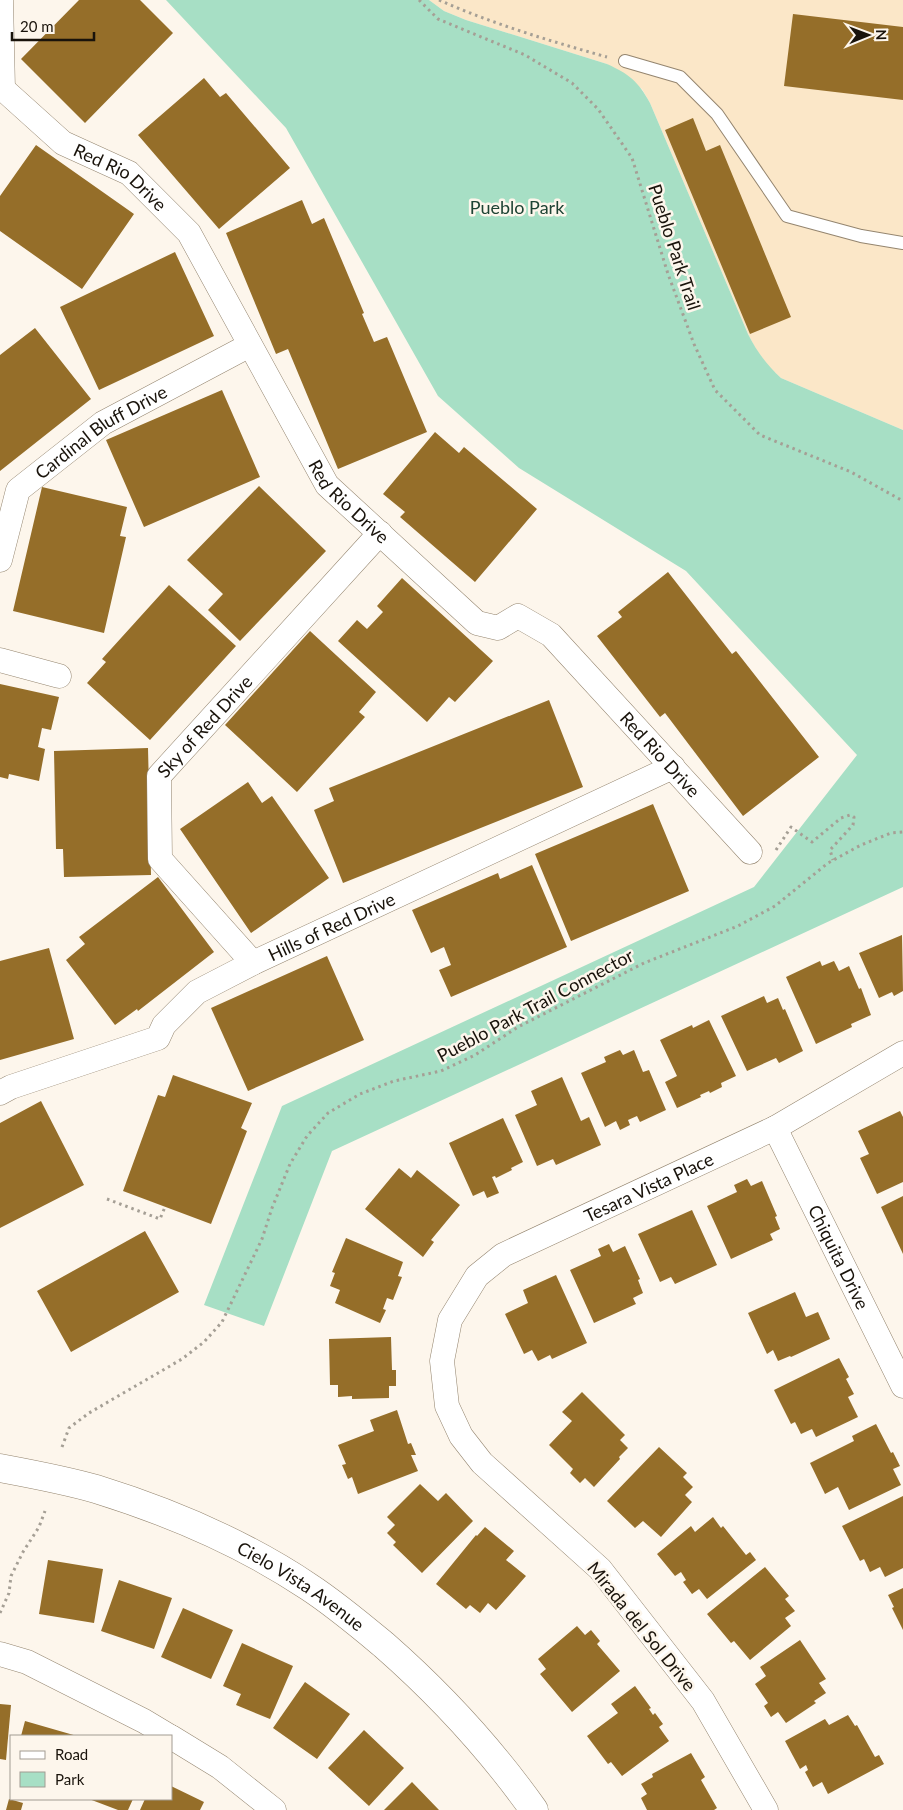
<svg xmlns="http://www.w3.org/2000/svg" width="903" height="1810" viewBox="0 0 903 1810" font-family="Lato,sans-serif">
<rect width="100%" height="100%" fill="#fdf6ec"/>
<path fill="#fbe7c8" d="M429,0H903V430L781,378L768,366L757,351L748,334L650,103L642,89L607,64L466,20L444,11Z"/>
<path fill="#a7dfc5" d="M166,0H429L444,11L466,20L607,64C629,74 638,81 650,103L748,334C757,352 767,365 781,378L903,430V887L332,1151L264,1326L204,1305L282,1106L754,887L857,755L686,571L519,468L438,396L286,128Z"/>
<path fill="#956e29" d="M79,0H140L173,33L85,123L21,59Z
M793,14L903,27V100L784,86Z
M204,78L220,97L226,93L290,168L219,229L138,135Z
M693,118L706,151L720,145L791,317L750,334L665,130Z
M36,145L134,214L82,289L0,231V196Z
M302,200L312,224L324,218L364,313L362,314L374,342L387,337L427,432L338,469L288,349L276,354L226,233Z
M175,252L214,336L99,390L60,307Z
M35,328L91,399L0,471V355Z
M222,390L260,477L144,527L106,440Z
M435,432L459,453L464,447L537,509L475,582L400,517L405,512L383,494Z
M259,486L326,551L240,641L208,610L223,594L187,560Z
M42,487L127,507L120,536L126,537L104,633L13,611Z
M668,572L732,654L736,651L819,757L743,816L665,713L660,717L597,636L622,617L618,612Z
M402,578L493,661L455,702L449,697L427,722L338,641L357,620L367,629L383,612L377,606Z
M169,585L236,646L150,740L87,683L106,662L102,659Z
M310,631L376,692L359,712L365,717L297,792L225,725Z
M0,684L59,697L51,730L42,728L38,747L45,749L39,781L9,774L8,779L0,777Z
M549,700L583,787L343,883L314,810L334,801L329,788Z
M148,748L151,875L64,877L63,849H56L54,751Z
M248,782L262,803L272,796L329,878L251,933L180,829Z
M653,804L689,891L571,941L535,854Z
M532,865L567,947L451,997L439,970L451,965L444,947L431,953L412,910L498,873L500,879Z
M158,877L214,952L138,1011L137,1009L115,1025L66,960L85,944L79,937Z
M902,935L903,991L894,996L892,992L879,998L859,953Z
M49,948L74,1039L0,1060V961Z
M327,956L364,1040L248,1091L211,1008Z
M820,961L822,966L834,961L839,971L849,966L859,989L861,988L871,1015L851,1024L852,1027L816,1044L786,977Z
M764,996L767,1003L778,998L783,1010L785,1009L803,1051L779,1063L776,1058L747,1071L721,1016Z
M709,1020L736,1076L721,1083L722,1087L710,1093L709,1091L700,1095L701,1097L677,1108L665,1082L677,1076L660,1040L692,1025L693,1028Z
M620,1050L623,1055L634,1050L643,1072L649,1070L666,1110L640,1122L637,1116L628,1120L630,1125L620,1130L616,1121L605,1127L581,1073L606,1062L604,1057Z
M173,1075L252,1103L241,1128L247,1131L211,1224L123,1191L158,1095L165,1097Z
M562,1077L581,1121L589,1117L601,1145L556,1165L553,1159L537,1166L515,1115L537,1105L531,1091Z
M41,1101L84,1185L0,1228V1123Z
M900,1111L903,1117V1182L877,1194L860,1158L869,1154L858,1131Z
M503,1118L523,1162L511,1168L512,1170L496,1178L495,1176L492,1177L499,1193L487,1198L484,1191L473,1196L449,1143Z
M399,1168L411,1178L417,1170L460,1205L431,1240L434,1242L423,1257L365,1209Z
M747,1179L751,1186L762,1181L777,1216L775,1217L780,1229L770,1234L773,1240L731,1259L707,1206L737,1192L734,1185Z
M903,1196V1254L881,1207Z
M692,1210L717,1265L675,1284L671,1277L660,1282L638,1234Z
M145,1231L179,1292L71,1352L37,1291Z
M346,1238L403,1262L398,1276L402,1277L393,1300L387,1298L383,1309L386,1310L380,1323L335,1303L340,1290L330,1286L335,1273L332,1272Z
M609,1244L613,1252L625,1246L640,1279L638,1280L643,1293L633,1298L636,1304L594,1323L570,1270L601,1256L598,1249Z
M556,1275L587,1343L552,1359L550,1355L538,1361L532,1350L524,1354L505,1314L528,1303L523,1290Z
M795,1292L806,1317L818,1312L830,1339L791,1357L790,1356L778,1361L773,1350L767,1354L748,1313Z
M391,1337L392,1370H396V1386H389V1398L352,1399V1396L338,1397V1385H330L329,1339Z
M839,1358L849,1377L846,1379L854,1394L848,1397L858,1417L816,1437L812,1429L801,1434L795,1422L791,1424L774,1390Z
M582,1392L625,1435L620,1440L628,1448L619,1457L620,1459L594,1487L585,1478L580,1483L570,1473L573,1469L549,1445L572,1421L562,1412Z
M397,1410L408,1444L411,1443L416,1455H411L418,1471L358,1494L352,1477L348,1479L342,1465L346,1464L338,1445L374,1431L370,1420Z
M876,1424L891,1453L893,1452L900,1466L893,1469L901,1485L849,1510L838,1487L825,1494L810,1463L854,1441L852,1436Z
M659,1447L687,1473L683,1477L693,1487L685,1495L692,1502L661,1537L643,1521L635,1528L607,1501Z
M420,1484L438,1501L446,1493L473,1521L422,1573L393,1545L396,1542L387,1533L395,1525L387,1517Z
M903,1496V1568L885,1577L880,1567L870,1572L864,1559L860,1561L842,1526Z
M713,1517L721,1528L723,1526L746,1555L750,1552L756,1560L707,1599L699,1589L692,1594L683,1582L686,1580L681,1572L675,1576L657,1554L691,1526L695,1532Z
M485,1527L514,1551L506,1560L526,1576L496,1610L488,1603L480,1613L470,1605L466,1609L436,1584L476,1535L477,1536Z
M48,1560L103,1569L94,1623L39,1614Z
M765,1567L789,1596L785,1599L795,1611L785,1618L791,1626L750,1660L734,1641L731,1643L707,1614Z
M119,1580L172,1598L154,1649L101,1631Z
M903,1588V1630L892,1608L894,1607L888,1595Z
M183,1608L233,1630L211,1679L161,1657Z
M577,1626L585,1635L591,1630L600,1641L597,1644L620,1671L572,1712L540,1674L546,1669L538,1659Z
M800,1640L826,1679L819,1683L826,1693L814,1701L816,1703L786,1723L778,1712L771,1717L764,1706L768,1703L755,1684L766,1676L760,1667Z
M242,1643L293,1666L270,1719L236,1705L241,1694L223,1686Z
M305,1682L350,1714L317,1759L273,1728Z
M635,1686L651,1708L649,1709L653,1715L655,1713L663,1724L659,1727L669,1741L622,1776L611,1762L608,1764L587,1736L618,1713L611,1704Z
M0,1704L11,1705L6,1760L0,1759Z
M848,1715L855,1726L857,1725L875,1757L879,1755L884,1764L828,1794L822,1782L813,1787L805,1772L808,1770L806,1765L800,1769L785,1741L825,1719L829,1725Z
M25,1721L77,1736H21Z
M364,1730L404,1768L369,1806L328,1768Z
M691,1753L705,1777L701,1780L717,1808L714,1810H647L641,1798L647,1794L641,1784L653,1777L652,1774Z
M412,1782L439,1810H384Z
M171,1786L204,1802L200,1810H140L145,1799H171Z
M9,1799L23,1803L21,1810H6Z
M89,1799H133L128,1810H118Z"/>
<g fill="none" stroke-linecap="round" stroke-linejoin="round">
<g stroke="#94856f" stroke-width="14">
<path id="lane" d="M625,61L680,77L717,114L787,216L861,236L903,243"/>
</g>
<g stroke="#94856f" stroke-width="25">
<g id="street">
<path d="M1,0L3,89"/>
<path id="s1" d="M3,89L63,143L129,173L189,233L327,485L477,623L498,628L518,616L551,635L750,852"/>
<path id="s2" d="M0,560L18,490L103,423L250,345"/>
<path d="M0,660L59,676"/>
<path id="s3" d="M253,963L160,859L159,776L380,533"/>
<path id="s4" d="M0,1093L11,1087L158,1038L164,1025L197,992L253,963L673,767"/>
<path id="s5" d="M775,1128L903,1386"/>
<path d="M0,1654L27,1662L144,1721L169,1736"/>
<path d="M171,1737L220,1767L274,1810"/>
<path id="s6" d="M766,1810L703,1701L600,1569L482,1463L461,1436L447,1406L442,1361L450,1320L477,1276L503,1255L775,1128L903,1053"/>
</g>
</g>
<g stroke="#94856f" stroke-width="29">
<g id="secondary">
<path id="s7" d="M0,1468C32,1474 65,1480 96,1489C170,1512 245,1544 309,1587C335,1604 360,1625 384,1645C441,1695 490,1748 534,1810"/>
</g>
</g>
<path stroke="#a59f95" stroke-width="3" stroke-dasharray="2.5 4" stroke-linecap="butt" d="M419,0L438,19L525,55L572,83L598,109L632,158L668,274L694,344L715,390L760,435L851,472L903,501
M439,0C493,24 550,41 607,57
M776,850L791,827L812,842L841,818L850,815L854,817L853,825L830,850L833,860
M107,1199L160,1219L165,1207
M62,1447L69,1428L89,1413L182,1359L204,1342L222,1322L262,1239L272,1208L290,1164L307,1136L328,1113L360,1094L394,1081L441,1071L475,1055L518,1027L644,963L738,926L775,906L828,863L861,845L891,833L903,832
M0,1613L9,1593L11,1576L23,1552L39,1527L45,1511"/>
<use href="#lane" stroke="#fff" stroke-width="12"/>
<use href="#street" stroke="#fff" stroke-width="24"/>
<use href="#secondary" stroke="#fff" stroke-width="28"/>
</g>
<g text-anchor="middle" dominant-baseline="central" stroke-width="5" stroke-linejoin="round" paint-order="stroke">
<g font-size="18" fill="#19130b" stroke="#fdf6ec">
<text stroke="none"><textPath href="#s1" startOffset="148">Red Rio Drive</textPath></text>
<text transform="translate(675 247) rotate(72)">Pueblo Park Trail</text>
<text stroke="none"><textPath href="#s2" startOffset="174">Cardinal Bluff Drive</textPath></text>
<text stroke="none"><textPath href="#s1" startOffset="552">Red Rio Drive</textPath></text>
<text stroke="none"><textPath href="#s3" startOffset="290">Sky of Red Drive</textPath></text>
<text stroke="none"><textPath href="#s1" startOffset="974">Red Rio Drive</textPath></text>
<text stroke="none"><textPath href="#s4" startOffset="378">Hills of Red Drive</textPath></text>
<text transform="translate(535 1005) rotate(-28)">Pueblo Park Trail Connector</text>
<text stroke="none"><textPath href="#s6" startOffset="852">Tesara Vista Place</textPath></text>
<text stroke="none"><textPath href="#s5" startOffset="144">Chiquita Drive</textPath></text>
<text stroke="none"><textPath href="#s7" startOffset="326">Cielo Vista Avenue</textPath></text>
<text transform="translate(642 1626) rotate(51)">Mirada del Sol Drive</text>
</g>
<g font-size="18" fill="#1e4334" stroke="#fdf6ec">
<text x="517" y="207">Pueblo Park</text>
</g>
</g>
<rect x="10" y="1735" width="162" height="65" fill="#fdf6ec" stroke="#a29b92"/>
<rect x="20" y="1751" width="25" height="8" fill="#ffffff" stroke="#a29b92"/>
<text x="55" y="1760" font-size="15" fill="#19130b">Road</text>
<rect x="20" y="1772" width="25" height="15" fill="#a7dfc5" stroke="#a29b92"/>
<text x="55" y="1785" font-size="15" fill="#19130b">Park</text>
<g transform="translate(868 35) rotate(89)" stroke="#fdf6ec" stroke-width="4" paint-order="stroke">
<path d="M0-4L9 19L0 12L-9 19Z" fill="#19130b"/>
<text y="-8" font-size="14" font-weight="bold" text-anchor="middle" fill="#19130b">N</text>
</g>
<path d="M12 32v8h82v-8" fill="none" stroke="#19130b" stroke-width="2.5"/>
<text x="20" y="32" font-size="15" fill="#19130b" stroke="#fdf6ec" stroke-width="4" paint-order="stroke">20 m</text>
</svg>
